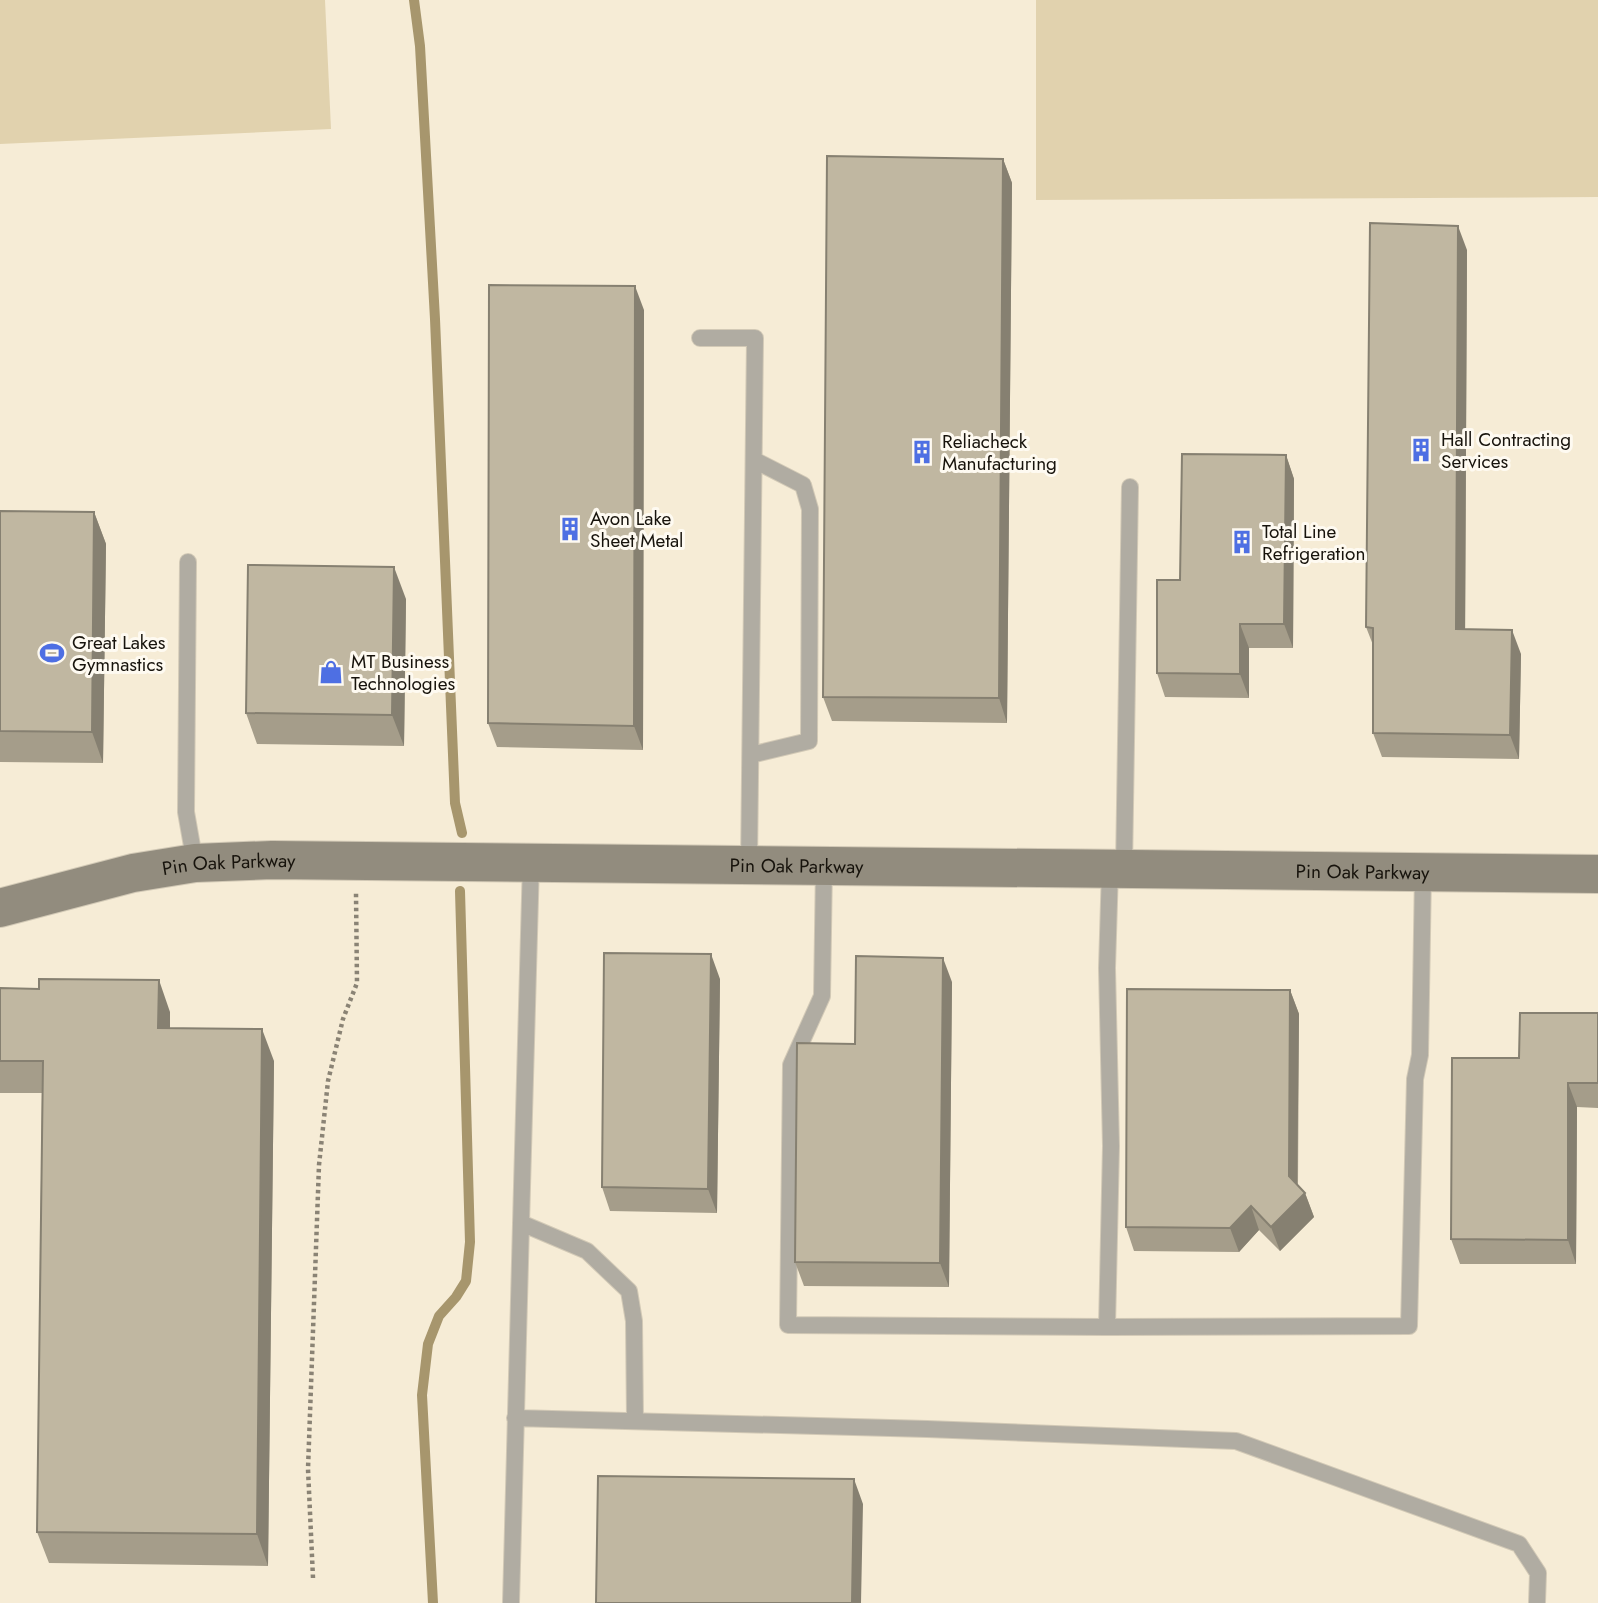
<svg xmlns="http://www.w3.org/2000/svg" width="1598" height="1603" viewBox="0 0 1598 1603" font-family="Jost,sans-serif">
<rect width="100%" height="100%" fill="#f6ecd6"/>
<path fill="#e1d2ae" d="M0,0H325L331,129L0,144Z
M1036,0H1598V197L1036,200Z"/>
<g fill="none" stroke-linecap="round" stroke-linejoin="round">
<path stroke="#a7966d" stroke-width="10" d="M414,0L420,46L435,319L455,803L462,833
M433,1603L422,1395L428,1344L439,1316L456,1297L466,1281L470,1242L460,891"/>
<g stroke="#d2c9b6" stroke-width="18">
<path id="lane" d="M700,338H755L749,865
M188,562L186,812L195,863
M751,755L809,741L810,509L803,485L754,460
M824,866L822,996L791,1065L788,1325L1107,1327L1409,1326L1415,1079L1420,1055L1423,872
M1124,869L1130,487
M521,1223L587,1251L629,1291L634,1321L635,1421
M1107,1327L1111,1146L1107,968L1110,869
M515,1418L927,1429L1236,1441L1519,1544L1538,1573L1537,1603
M511,1603C516,1356 525,1109 531,862"/>
</g>
<g stroke="#d2c9b6" stroke-width="40">
<g id="secondary">
<path id="s1" d="M0,908L133,873L195,863L272,860L1598,874"/>
</g>
</g>
<path stroke="#8a8375" stroke-width="4.5" stroke-dasharray="3.5 3.5" stroke-linecap="butt" d="M313,1578L308,1469L319,1165L328,1081L343,1019L357,983L356,893"/>
<use href="#lane" stroke="#b0aca2" stroke-width="16"/>
<use href="#secondary" stroke="#928c7e" stroke-width="38"/>
</g>
<path fill="#a59d8a" d="M1003,159L1012,183L1007,723L832,721L823,697Z
M1467,250L1465,629L1521,654L1519,759L1382,757L1373,733V645L1366,627Z
M644,310L643,750L497,747L488,723Z
M1286,455L1294,479L1293,648H1249V698L1165,697L1157,673L1180,580Z
M0,511L94,512L106,544L103,763L0,762Z
M406,599L404,746L257,744L246,713Z
M720,979L717,1213L610,1211L602,1187Z
M952,982L949,1287L804,1286L795,1262L855,1044Z
M0,988L170,1012V1028L274,1061L268,1566L49,1563L37,1532L42,1093H0Z
M1290,990L1299,1014L1298,1185L1305,1193L1314,1217L1280,1251L1259,1230L1239,1252L1134,1251L1126,1227Z
M1598,1013V1108L1577,1107L1576,1264H1460L1451,1239L1519,1058Z"/>
<path fill="#868071" d="M1003,159L1012,183L1007,723L999,698Z
M1458,226L1467,250L1465,653L1456,629Z
M635,286L644,310L643,750L634,726Z
M1286,455L1294,479L1293,648L1284,624Z
M94,512L106,544L103,763L92,732Z
M394,567L406,599L404,746L392,715Z
M1240,624L1249,648V698L1240,674Z
M1512,630L1521,654L1519,759L1510,735Z
M711,954L720,979L717,1213L708,1189Z
M943,958L952,982L949,1287L940,1263Z
M159,980L170,1012V1060L158,1028Z
M1290,990L1299,1014L1297,1200L1289,1176Z
M262,1029L274,1061L268,1566L257,1534Z
M1568,1083L1577,1107L1576,1264L1568,1240Z
M1305,1193L1314,1217L1280,1251L1271,1227Z
M1251,1206L1259,1230L1239,1252L1230,1228Z
M854,1479L863,1504L861,1603H852Z"/>
<path fill="#c0b7a1" stroke="#868071" stroke-width="2" d="M827,156L1003,159L999,698L823,697Z
M1370,223L1458,226L1456,629L1512,630L1510,735L1373,733V628L1366,627Z
M489,285L635,286L634,726L488,723Z
M1182,454L1286,455L1284,624H1240V674L1157,673V580H1180Z
M0,511L94,512L92,732L0,731Z
M248,565L394,567L392,715L246,713Z
M604,953L711,954L708,1189L602,1187Z
M856,956L943,958L940,1263L795,1262L797,1043L855,1044Z
M39,979L159,980L158,1028L262,1029L257,1534L37,1532L43,1061H0V988L39,989Z
M1127,989L1290,990L1289,1176L1305,1193L1271,1227L1251,1206L1230,1228L1126,1227Z
M1520,1013H1598V1083H1568V1240L1451,1239L1452,1058H1519Z
M598,1476L854,1479L852,1603H596Z"/>
<defs>
<g id="building-bare" transform="scale(1.89)"><path d="M-4-6H4V6H1V3H-1V6H-4ZM-2.5-4.3h1.7v1.8h-1.7ZM.8-4.3h1.7v1.8H.8ZM-2.5-1h1.7V.8h-1.7ZM.8-1h1.7V.8H.8Z" fill="#4e6fe3" stroke="#fefaf1" stroke-width="2.5" paint-order="stroke"/></g>
<g id="stadium-bare" transform="scale(1.89)"><path d="M0-5a6.5 5 0 1 0 0 10a6.5 5 0 1 0 0-10ZM-3.5-1.8h7v3.6h-7Z" fill="#4e6fe3" stroke="#fefaf1" stroke-width="2.5" paint-order="stroke"/></g>
<g id="shop-bare" transform="scale(1.89)"><path d="M-5-2.5h2.3a2.7 3.5 0 0 1 5.4 0H5L5.5 6h-11ZM-1.5-2.5h3a1.5 2.3 0 0 0-3 0Z" fill="#4e6fe3" stroke="#fefaf1" stroke-width="2.5" paint-order="stroke"/></g>
</defs>
<g fill-rule="evenodd">
<use href="#building-bare" x="1421" y="450"/>
<use href="#building-bare" x="922" y="452"/>
<use href="#building-bare" x="570" y="529"/>
<use href="#building-bare" x="1242" y="542"/>
<use href="#stadium-bare" x="52" y="653"/>
<use href="#shop-bare" x="331" y="672"/>
</g>
<g text-anchor="middle" dominant-baseline="central" stroke-width="6" stroke-linejoin="round" paint-order="stroke">
<g font-size="19" fill="#17130c" stroke="#fefaf1" text-anchor="start">
<text x="1441" y="439">Hall Contracting<tspan x="1441" dy="22">Services</tspan></text>
<text x="942" y="441">Reliacheck<tspan x="942" dy="22">Manufacturing</tspan></text>
<text x="590" y="518">Avon Lake<tspan x="590" dy="22">Sheet Metal</tspan></text>
<text x="1262" y="531">Total Line<tspan x="1262" dy="22">Refrigeration</tspan></text>
<text x="72" y="642">Great Lakes<tspan x="72" dy="22">Gymnastics</tspan></text>
<text x="351" y="661">MT Business<tspan x="351" dy="22">Technologies</tspan></text>
</g>
<g font-size="19" fill="#17130c" stroke="#fefaf1">
<text stroke="none"><textPath href="#s1" startOffset="234">Pin Oak Parkway</textPath></text>
<text stroke="none"><textPath href="#s1" startOffset="802">Pin Oak Parkway</textPath></text>
<text stroke="none"><textPath href="#s1" startOffset="1368">Pin Oak Parkway</textPath></text>
</g>
</g>
</svg>
